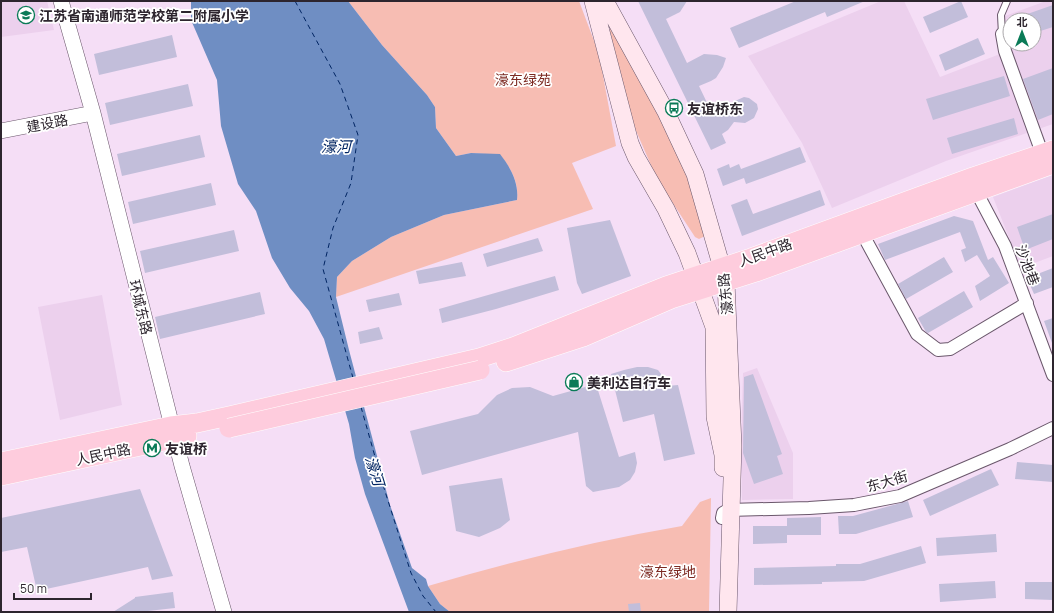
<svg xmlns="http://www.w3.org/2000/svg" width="1054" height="613" viewBox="0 0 1054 613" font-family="Manrope,'Noto Sans SC',sans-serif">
<rect width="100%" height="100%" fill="#f5def6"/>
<path fill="#ecd0ed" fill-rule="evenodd" d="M1,1H47L54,30L1,37Z
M881,1H904L940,77L1000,54L997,19L1046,1H1053V124L946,161L832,208L802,143L748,56ZM1010,20H1034V44H1010Z
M1053,175V256L1021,268L993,197Z
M102,295L122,405L60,420L38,307Z
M757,368L793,453V499L742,500L741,449L743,373Z"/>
<path fill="#f7bdb3" d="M348,1H579L599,54L616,146L572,163L593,209L336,297L337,277L352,261L391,237L444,215L517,200C519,182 511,168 500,155L471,153L456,156L436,128L435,107L427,95L382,45Z
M611,29L614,30L687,169L705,236L699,239L695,237L657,179L620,94L608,30Z
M711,498L709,612H450L440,604L428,586C512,561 596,541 682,526L700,502Z"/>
<path fill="#6f8ec3" d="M191,1H348L382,45L427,95L435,107L436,128L456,156L471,153L500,154C511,168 519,183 517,200L444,215L391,237L352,261L337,277L336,297L349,350L390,505L412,568L426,579L428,586L440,604L450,612H409L365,494L355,458L349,424L324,339L309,311L290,288L272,258L256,211L238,184L221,126L217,80L191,20Z"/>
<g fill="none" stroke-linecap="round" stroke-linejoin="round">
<path stroke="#002462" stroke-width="1" stroke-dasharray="5 4" stroke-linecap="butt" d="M295,1L340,84L358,135L351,183L333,228L323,269L353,378
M361,407L383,485L411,573L423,596L436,612"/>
</g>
<path fill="#c2beda" d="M638,1H687L680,12L666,19L687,63L704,54L717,55L726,58L723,67L716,78L711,81L699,86L711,111L718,109L729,110L735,101L744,97L749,98L757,104L758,109L754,118L745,123L734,122L728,130L722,134L726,143L711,150Z
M796,1H865L827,17L825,12L739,48L730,28Z
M961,1L968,17L930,33L923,17Z
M1053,5V27L1034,33V20H1013V19Z
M172,35L177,57L99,75L94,54Z
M978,38L985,54L945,71L939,55Z
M1053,68V114L1038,120L1023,79Z
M1004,76L1010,96L933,120L926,99Z
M188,84L193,106L110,125L105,103Z
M1014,118L1018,134L952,154L947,138Z
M200,135L205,157L122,176L117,154Z
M800,147L806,162L746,184L744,178L723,186L717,169L729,164L730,168L739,164L741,169Z
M211,183L216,205L133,224L128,202Z
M820,190L825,205L742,236L731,205L747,199L753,214Z
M1053,214V239L1025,250L1017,227Z
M954,216L973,221L988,260L993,257L1009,283L980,301L975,286L990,276L977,255L965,262L961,250L966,248L960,232L885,260L878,244Z
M610,220L631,276L582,294L577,283L567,228Z
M234,230L239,251L145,273L140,251Z
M538,238L543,251L487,267L483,254Z
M944,257L953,272L906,299L898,284Z
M462,262L466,276L419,284L416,271Z
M1053,268V287L1034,294L1027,278Z
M555,276L559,290L496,309L442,323L439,309Z
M964,291L973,307L928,333L926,332L918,318Z
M260,292L265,314L160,339L155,317Z
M399,293L402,305L369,312L366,300Z
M1053,318V342L1052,343L1044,321Z
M379,327L383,339L360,344L358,332Z
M637,367H648L658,370L664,378L667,386L678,385L695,454L664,461L654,414L623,422L611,374L624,370Z
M753,374L782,454L777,456L783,474L754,484L743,453L744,377Z
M596,384L619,457L635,452L637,463L635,472L630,480L619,487L593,492L586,486L578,432L422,475L410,431L478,414L497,395L512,388L530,387L553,396Z
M1017,462L1053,465V482L1015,479Z
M991,469L999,485L930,516L923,500Z
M502,478L510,520L500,528L479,537L456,531L449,486Z
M140,489L173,576L152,580L148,567L37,591L27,547L1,552V518Z
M908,501L913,517L856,534H839L838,516H853Z
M821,517V535H787V543L753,544V526H787V518Z
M996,534L997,552L937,556L936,538Z
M921,546L926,563L864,581L822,582V584L754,585V568L836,566V564H860Z
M995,581L996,598L940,602L939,584Z
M1025,582H1053V600L1025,599Z
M173,592L175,608L139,612H113L135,598V597Z
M640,603L641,612H629L628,604Z"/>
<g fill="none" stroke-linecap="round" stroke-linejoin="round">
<g stroke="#6a576b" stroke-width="8">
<path id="service" d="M1002,34L1001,15L1007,1"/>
</g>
<g stroke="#6a576b" stroke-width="14">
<path id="minor" d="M1002,34L1005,51L1042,153
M976,191L1005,246L1053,375
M862,233L917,334L938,350L950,349L1027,303
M722,518L723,513L728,510L809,508L854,505L900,496L1010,449L1053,428"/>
</g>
<g stroke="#6a576b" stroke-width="16">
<path id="tertiary" d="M61,1L93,113L182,466L224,612
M1,131L93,113"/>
</g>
<g stroke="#6a576b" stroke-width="18">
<path id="secondary" d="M593,1L630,143L636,157L666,209L687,253L714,327L715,417L723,455V468
M605,1L666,112L695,174L726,282L733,446L728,612"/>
</g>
<g stroke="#fff" stroke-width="20">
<path id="primary" d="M506,362L583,337L671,299L756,272L1053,164
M1,462L171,426L197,423L229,416L479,358L513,347L666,286L751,258L973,177L1053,150
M1,476L187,436"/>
</g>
<use href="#service" stroke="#fff" stroke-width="6"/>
<use href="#minor" stroke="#fff" stroke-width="12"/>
<use href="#tertiary" stroke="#fff" stroke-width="15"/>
<use href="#secondary" stroke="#ffe6ee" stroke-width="17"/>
<use href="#primary" stroke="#feccdd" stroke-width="19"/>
<g stroke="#fff" stroke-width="20" stroke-linecap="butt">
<path id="primary-bridge" d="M229,428L480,370"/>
</g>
<use href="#primary-bridge" stroke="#feccdd" stroke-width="19"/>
</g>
<defs>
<g id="school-ring" transform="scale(0.9)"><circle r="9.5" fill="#fff" stroke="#0a7b57" stroke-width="1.5"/><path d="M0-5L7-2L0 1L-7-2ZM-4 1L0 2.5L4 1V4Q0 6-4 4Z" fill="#0a7b57"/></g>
<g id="bus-ring" transform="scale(0.9)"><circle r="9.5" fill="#fff" stroke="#0a7b57" stroke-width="1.5"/><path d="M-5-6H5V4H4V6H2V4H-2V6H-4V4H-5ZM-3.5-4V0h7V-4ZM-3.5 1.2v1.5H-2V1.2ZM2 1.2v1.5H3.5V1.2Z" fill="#0a7b57"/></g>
<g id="shop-ring" transform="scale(0.9)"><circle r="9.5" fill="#fff" stroke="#0a7b57" stroke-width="1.5"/><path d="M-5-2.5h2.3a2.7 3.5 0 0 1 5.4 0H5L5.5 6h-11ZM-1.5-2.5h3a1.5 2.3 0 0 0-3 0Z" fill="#0a7b57"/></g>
<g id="metro-ring" transform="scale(0.9)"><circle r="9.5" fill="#fff" stroke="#0a7b57" stroke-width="1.5"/><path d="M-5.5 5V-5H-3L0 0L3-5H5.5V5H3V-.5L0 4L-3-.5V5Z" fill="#0a7b57"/></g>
</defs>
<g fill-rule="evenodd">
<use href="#school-ring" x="26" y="15"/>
<use href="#bus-ring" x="674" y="108"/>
<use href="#shop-ring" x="574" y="382"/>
<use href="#metro-ring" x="152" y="448"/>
</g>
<g text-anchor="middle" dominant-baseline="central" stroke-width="3.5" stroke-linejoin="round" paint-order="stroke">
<g font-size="14" font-weight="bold" fill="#2d252e" stroke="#fff" text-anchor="start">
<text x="39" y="15">江苏省南通师范学校第二附属小学</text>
<text x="687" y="108">友谊桥东</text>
<text x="587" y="382">美利达自行车</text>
<text x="165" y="448">友谊桥</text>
</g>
<g font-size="14" fill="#7c2921" stroke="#fff">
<text x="523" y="79">濠东绿苑</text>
<text x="668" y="571">濠东绿地</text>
</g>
<g font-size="14" fill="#2d252e" stroke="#fff">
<text transform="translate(47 123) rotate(-11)">建设路</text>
<text transform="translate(765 252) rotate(-20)">人民中路</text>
<text transform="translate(1028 265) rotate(69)">沙池巷</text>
<text transform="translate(725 294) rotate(-96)">濠东路</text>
<text transform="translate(141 307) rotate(76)">环城东路</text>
<text transform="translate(103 454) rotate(-12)">人民中路</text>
<text transform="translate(887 481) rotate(-16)">东大街</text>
</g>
<g font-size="15" font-style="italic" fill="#002462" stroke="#fff">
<text x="336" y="146">濠河</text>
<text transform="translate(375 471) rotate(73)">濠河</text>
</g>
</g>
<rect width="1054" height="613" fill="none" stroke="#2d252e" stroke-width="4"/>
<g transform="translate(1022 32)"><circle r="19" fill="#ffffff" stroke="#aba8ab"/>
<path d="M0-3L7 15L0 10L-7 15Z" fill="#0a7b57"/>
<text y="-6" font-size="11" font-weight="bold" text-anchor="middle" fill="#2d252e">北</text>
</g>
<path d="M14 593v6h77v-6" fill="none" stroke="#2d252e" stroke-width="2"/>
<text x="20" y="593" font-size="12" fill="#2d252e" stroke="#ffffff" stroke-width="3" paint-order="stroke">50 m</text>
</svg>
